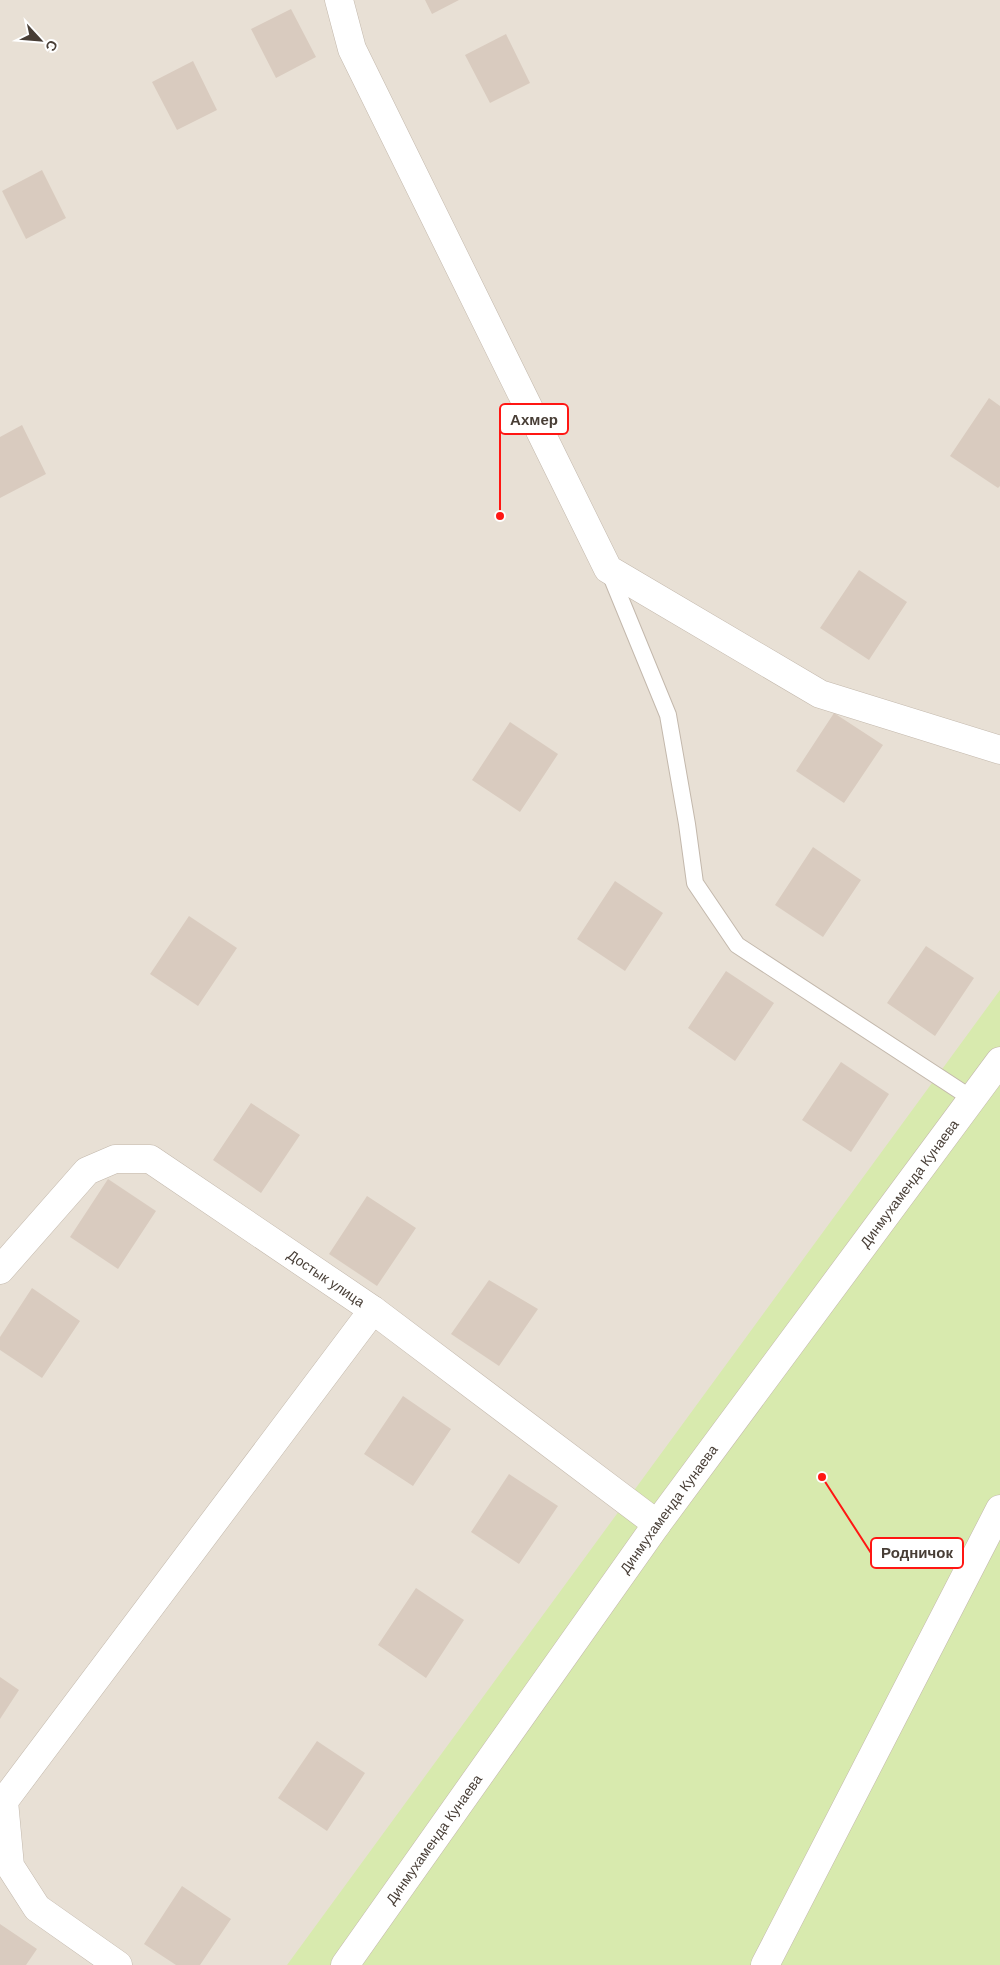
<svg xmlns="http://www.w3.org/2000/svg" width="1000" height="1965" viewBox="0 0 1000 1965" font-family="Helvetica,sans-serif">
<rect width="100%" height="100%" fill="#f4eee7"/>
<path fill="#e8e0d5" d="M0,0H1000V1033L369,1965H0Z"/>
<path fill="#d8eaae" d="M1000,990V1965H287Z"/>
<path fill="#d9cbbf" d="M425,0H459L432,14Z
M291,9L316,57L276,78L251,29Z
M506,34L530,83L490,103L465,55Z
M193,61L217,110L177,130L152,82Z
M42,170L66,218L26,239L2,191Z
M989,398L1000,406V486L998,488L950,456Z
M22,425L46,474L0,498V437Z
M859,570L907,602L869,660L820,628Z
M834,713L883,745L844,803L796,771Z
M510,722L558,754L520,812L472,780Z
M813,847L861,880L823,937L775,905Z
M615,881L663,913L625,971L577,939Z
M189,916L237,948L198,1006L150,974Z
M926,946L974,978L935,1036L887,1003Z
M726,971L774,1003L735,1061L688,1028Z
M841,1062L889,1094L851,1152L802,1120Z
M251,1103L300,1135L261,1193L213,1160Z
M108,1179L156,1211L118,1269L70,1237Z
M367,1196L416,1228L377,1286L329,1254Z
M489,1280L538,1309L499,1366L451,1334Z
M32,1288L80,1321L42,1378L0,1350V1337Z
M403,1396L451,1429L413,1486L364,1454Z
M509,1474L558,1506L519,1564L471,1532Z
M416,1588L464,1620L426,1678L378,1645Z
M0,1677L19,1690L0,1719Z
M317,1741L365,1773L327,1831L278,1798Z
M182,1886L231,1919L200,1965H176L144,1944Z
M0,1924L37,1949L26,1965H0Z"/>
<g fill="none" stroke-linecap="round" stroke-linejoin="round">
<g stroke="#c3b8ac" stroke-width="18">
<path id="lane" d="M609,571L668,715L687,824L695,883L737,945L971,1098"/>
</g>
<g stroke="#c3b8ac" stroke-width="29">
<g id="street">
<path d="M339,0L352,49L608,569L820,694L1000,750"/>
<path id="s1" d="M0,1270L87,1171L115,1159H150L373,1310L657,1524"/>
<path d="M118,1965L37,1908L10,1866L4,1801L373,1310"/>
<path id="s2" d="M345,1965L657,1524L1000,1061"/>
<path d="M765,1965L1000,1509"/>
</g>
</g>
<use href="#lane" stroke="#fff" stroke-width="16"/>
<use href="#street" stroke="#fff" stroke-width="28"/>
</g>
<g text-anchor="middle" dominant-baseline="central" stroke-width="4" stroke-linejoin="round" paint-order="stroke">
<g font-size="14" fill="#483e36" stroke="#fff">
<text stroke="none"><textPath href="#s2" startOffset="964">Динмухаменда Кунаева</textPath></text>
<text stroke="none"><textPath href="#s1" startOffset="410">Достык улица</textPath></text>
<text stroke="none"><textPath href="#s2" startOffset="559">Динмухаменда Кунаева</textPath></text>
<text stroke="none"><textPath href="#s2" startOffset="154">Динмухаменда Кунаева</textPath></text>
</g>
</g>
<path fill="none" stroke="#ff1613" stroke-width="2" d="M500 516L500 419M822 1477L871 1553"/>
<g fill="#ff1613" stroke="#fff" stroke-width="2">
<circle cx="500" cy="516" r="5"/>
<circle cx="822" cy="1477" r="5"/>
</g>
<g fill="#fff" stroke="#ff1613" stroke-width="2">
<rect x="500" y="404" width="68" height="30" rx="5"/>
<rect x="871" y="1538" width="92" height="30" rx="5"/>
</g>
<g font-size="15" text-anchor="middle" font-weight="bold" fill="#483e36">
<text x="534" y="425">Ахмер</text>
<text x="917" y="1558">Родничок</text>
</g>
<g transform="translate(40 40) rotate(116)" stroke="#ffffff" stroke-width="4" paint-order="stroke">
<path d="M0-4L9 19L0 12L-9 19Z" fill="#483e36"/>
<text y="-8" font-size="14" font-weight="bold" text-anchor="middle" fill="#483e36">С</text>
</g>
</svg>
